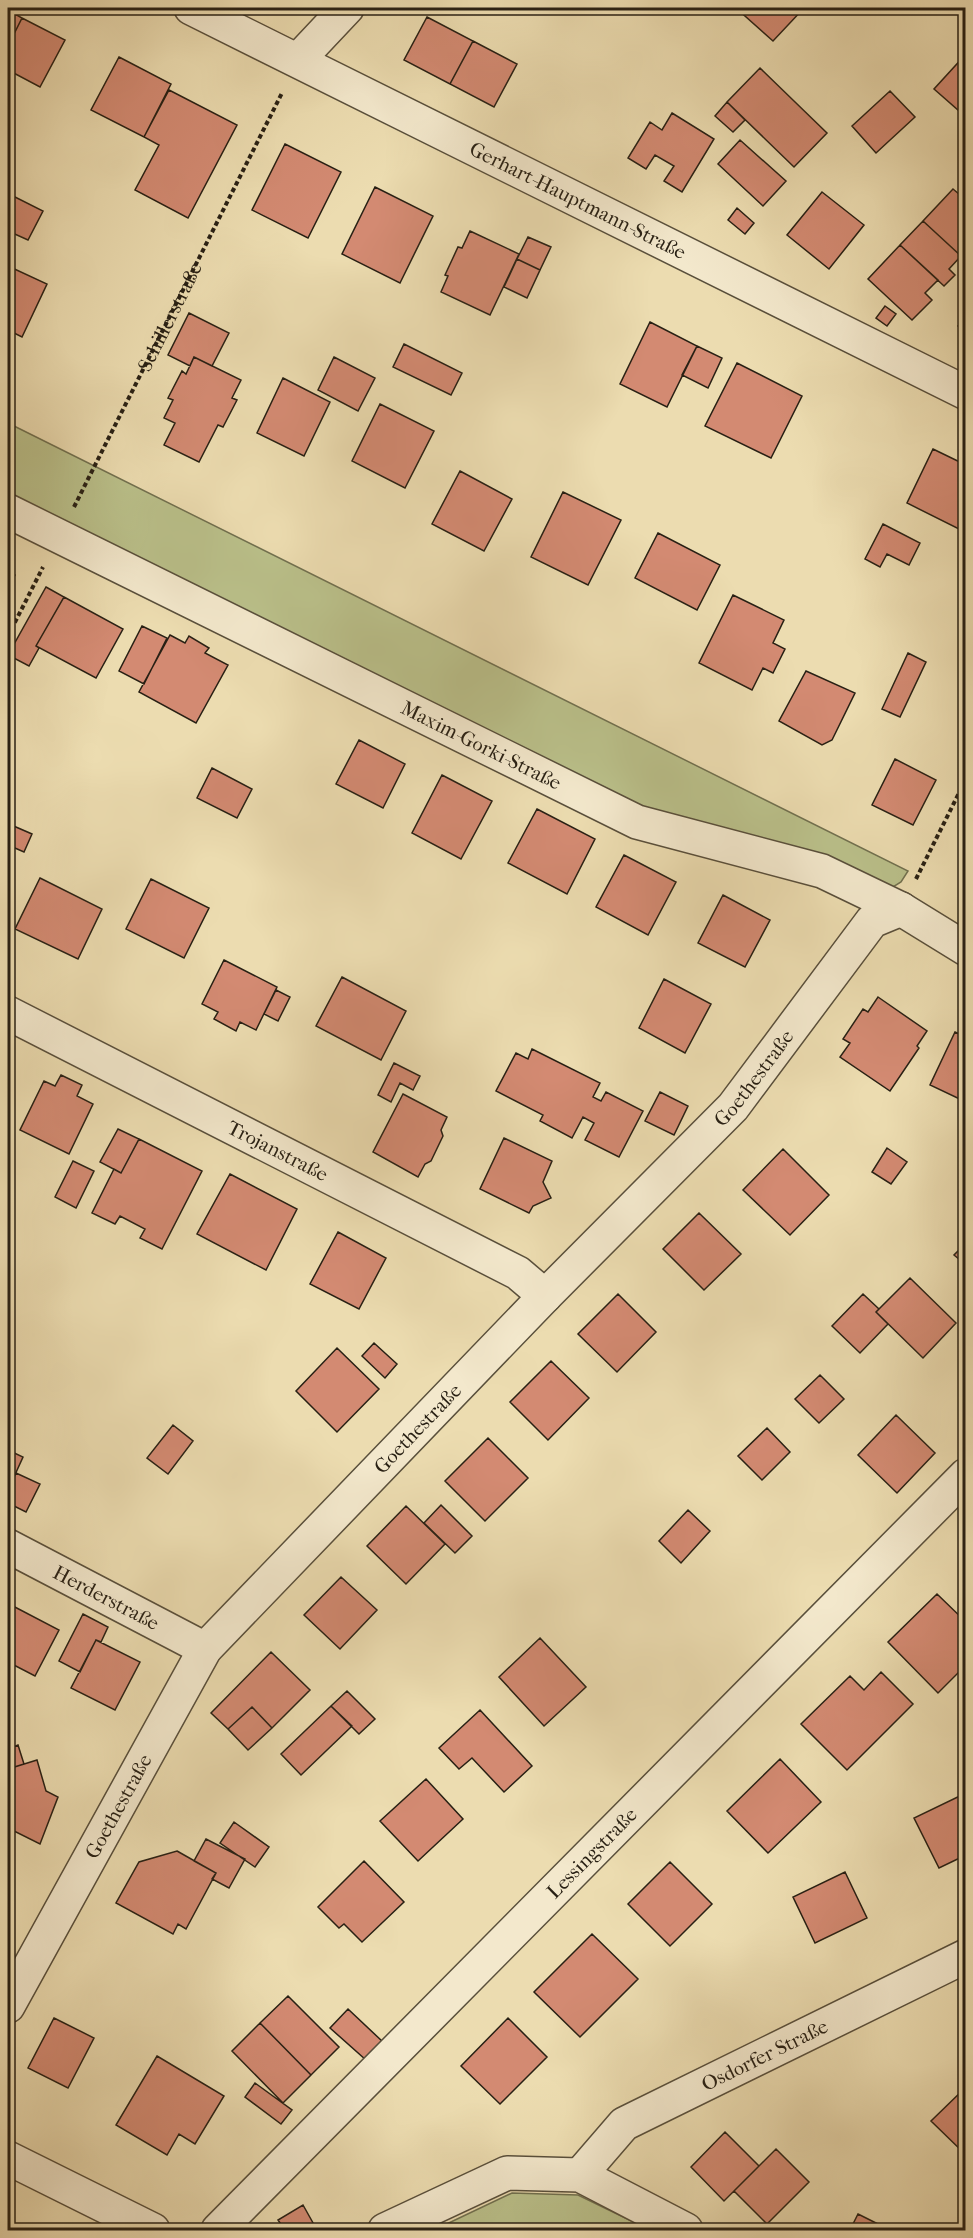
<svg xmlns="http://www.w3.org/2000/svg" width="973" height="2238" viewBox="0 0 973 2238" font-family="'IM FELL French Canon',serif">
<rect width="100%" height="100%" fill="#ecdcb0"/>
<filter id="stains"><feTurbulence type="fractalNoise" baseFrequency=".00333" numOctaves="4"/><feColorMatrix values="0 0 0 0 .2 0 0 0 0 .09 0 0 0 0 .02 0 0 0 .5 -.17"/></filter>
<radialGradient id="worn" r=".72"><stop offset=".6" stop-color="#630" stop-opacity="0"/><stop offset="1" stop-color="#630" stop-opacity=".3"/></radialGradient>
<path fill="#bac08a" stroke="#71704f" stroke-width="1.5" d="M8,423L908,871L901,882L893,887L641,808L8,497Z
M512,2193L578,2195L650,2230H434Z"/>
<path fill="#d38a72" stroke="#282014" stroke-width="1.5" d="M736,8H804L773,41Z
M8,10L22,18L8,46Z
M427,17L473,41L450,84L404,60Z
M22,18L65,40L40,87L8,70V46Z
M473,41L517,64L494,107L450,84Z
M966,54V117L934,89Z
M119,57L171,84L144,137L91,110Z
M760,68L827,133L794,167L727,102Z
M169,90L237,125L188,218L135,190L159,145L144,137Z
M890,91L915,117L876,153L852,126Z
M727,102L745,120L733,132L715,116Z
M672,113L714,139L682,192L664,181L674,166L655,155L646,169L628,158L650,122L662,130Z
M740,140L786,181L763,206L718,164Z
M285,144L341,172L308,238L252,210Z
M375,187L433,216L400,283L342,254Z
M953,189L966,200V251L961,256L923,221Z
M822,192L864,225L829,269L787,235Z
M13,196L43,211L28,240L8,231V206Z
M737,208L754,223L745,234L728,220Z
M923,221L961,256L949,269L955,275L944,286L900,245Z
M470,231L519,254L490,315L441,292L448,276L445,275L458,247L462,248Z
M528,237L551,247L540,270L517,259Z
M900,245L938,280L925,293L932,300L912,320L868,279Z
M517,259L540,270L527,298L504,287Z
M8,266L47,284L22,337L8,330Z
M885,306L896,314L887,326L876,318Z
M189,313L229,333L212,366L194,357L190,366L168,355Z
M966,318V333L958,326Z
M650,322L697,346L667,407L620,384Z
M404,344L462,373L451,395L393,367Z
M697,346L722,358L708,388L682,375Z
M194,357L241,380L232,398L237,400L223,427L218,425L199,462L164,445L175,423L164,418L173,400L168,398L182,371L186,374Z
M334,357L375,378L358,411L318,390Z
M737,363L802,396L771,458L705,426Z
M283,378L330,402L304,456L257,433Z
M380,404L434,431L405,488L352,461Z
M933,449L966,465V515L959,529L907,503Z
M460,471L512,499L484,551L432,524Z
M563,492L621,520L588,585L531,557Z
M883,524L920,543L909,565L887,554L880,567L865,559Z
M658,533L720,565L697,610L635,578Z
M8,571L15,575L8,589Z
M46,587L64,597L36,646L39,648L29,666L8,655Z
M733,595L784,620L773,643L785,649L773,673L763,668L752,690L699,663Z
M64,597L123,629L96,678L36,646Z
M142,626L167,638L144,684L119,671Z
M170,635L185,643L189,636L209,648L205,653L228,665L196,723L139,692Z
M908,653L926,662L900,717L882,709Z
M806,671L855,693L832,740L822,745L779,721Z
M359,740L405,764L383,808L336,784Z
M895,759L936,780L913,825L872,805Z
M212,768L252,789L237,818L197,798Z
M442,775L492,801L461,859L412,833Z
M537,809L595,839L567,894L508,863Z
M9,824L32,834L24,852L8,845Z
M624,855L676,882L648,935L596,907Z
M40,878L102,909L78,959L15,929Z
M151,879L209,908L184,958L126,929Z
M723,895L770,920L745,967L698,943Z
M224,960L277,987L256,1030L240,1022L236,1031L214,1019L218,1012L202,1004Z
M342,977L406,1011L381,1060L316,1026Z
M664,979L711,1004L685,1053L639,1028Z
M276,990L290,997L278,1021L264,1014Z
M878,997L927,1031L917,1046L919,1048L890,1091L840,1057L850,1043L843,1039L863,1009L868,1012Z
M955,1032L966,1037V1102L930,1085Z
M532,1049L600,1083L593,1097L601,1101L606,1092L643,1111L619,1157L585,1140L594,1123L583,1117L572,1138L540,1121L543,1115L496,1091L516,1053L528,1059Z
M394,1063L420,1076L413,1090L400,1083L391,1102L378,1095Z
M61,1075L82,1085L77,1096L93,1104L69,1154L20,1130L44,1081L55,1086Z
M660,1092L688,1106L674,1135L645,1121Z
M403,1094L447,1117L441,1130L443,1136L431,1161L425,1164L418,1177L373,1152Z
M118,1129L139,1139L121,1173L100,1162Z
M504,1138L552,1161L543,1182L551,1198L533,1206L529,1213L480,1189Z
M139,1139L202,1171L162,1249L140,1238L145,1229L120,1216L115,1224L92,1213L114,1169L121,1173Z
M887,1148L907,1162L891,1184L872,1172Z
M783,1149L829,1195L790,1235L743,1190Z
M73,1161L94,1171L76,1208L55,1197Z
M230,1174L297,1209L266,1270L197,1234Z
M699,1213L741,1254L704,1290L663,1249Z
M338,1232L386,1258L359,1309L310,1284Z
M966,1243V1265L954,1255Z
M910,1278L956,1323L923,1358L876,1312Z
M618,1294L656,1332L617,1372L578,1334Z
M863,1294L879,1309L876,1312L888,1324L860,1353L832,1326Z
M374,1343L397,1364L385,1378L362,1356Z
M337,1348L379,1389L337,1432L296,1391Z
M551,1361L589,1398L548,1440L510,1402Z
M820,1375L844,1399L819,1423L795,1399Z
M896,1415L935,1453L897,1493L858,1455Z
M173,1425L193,1441L168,1474L147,1458Z
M767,1428L790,1452L762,1480L738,1456Z
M488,1438L528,1478L485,1521L445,1481Z
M8,1450L23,1457L8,1490Z
M16,1473L40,1484L26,1512L8,1503V1490Z
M441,1505L472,1536L455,1553L424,1523Z
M406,1506L445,1544L406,1584L367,1546Z
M688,1510L710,1531L681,1563L659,1541Z
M341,1577L377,1610L340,1649L304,1615Z
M937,1594L966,1622V1665L938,1693L888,1642Z
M11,1605L59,1630L35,1676L8,1662V1612Z
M83,1614L108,1627L101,1642L96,1640L80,1672L59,1661Z
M540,1638L586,1687L544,1726L499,1677Z
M96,1640L140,1662L115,1710L71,1688Z
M271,1652L310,1690L272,1728L252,1707L228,1729L211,1713Z
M881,1672L913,1704L847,1770L801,1724L850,1676L864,1690Z
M347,1691L375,1719L359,1734L331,1706Z
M331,1706L352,1726L301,1775L281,1754Z
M252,1707L272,1728L248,1750L228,1729Z
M480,1710L532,1766L504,1792L472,1758L459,1769L439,1748Z
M18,1745L24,1764L8,1769V1749Z
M780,1759L821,1802L768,1853L727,1811Z
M37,1760L46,1791L58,1797L40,1844L8,1828V1769Z
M426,1779L463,1819L418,1861L380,1821Z
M966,1793V1855L939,1868L914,1818Z
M234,1822L269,1847L255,1867L220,1843Z
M206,1839L245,1859L229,1888L212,1879L216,1873L194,1861Z
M177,1851L216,1873L186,1929L178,1924L173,1934L116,1903L139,1862Z
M364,1861L404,1902L362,1942L344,1924L339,1928L318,1907Z
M670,1862L712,1904L670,1946L628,1904Z
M845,1872L867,1918L815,1943L793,1897Z
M592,1934L638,1979L580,2037L534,1992Z
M288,1996L339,2047L311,2075L260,2023Z
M348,2009L383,2042L366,2060L330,2028Z
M54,2018L94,2038L68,2088L28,2068Z
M508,2018L547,2057L500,2104L461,2066Z
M260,2023L311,2075L283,2103L232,2051Z
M157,2056L224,2096L195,2144L179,2134L167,2155L116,2125Z
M255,2083L292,2110L281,2124L245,2097Z
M966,2087V2155L931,2121Z
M725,2132L759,2166L724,2201L691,2167Z
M776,2149L809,2182L767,2224L734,2191Z
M303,2205L317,2230H285L278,2220Z
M858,2214L890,2230H850Z"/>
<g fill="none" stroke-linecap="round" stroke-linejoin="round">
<g stroke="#594f3b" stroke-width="36">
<g id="minor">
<path id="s2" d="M191,8L966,393"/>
<path d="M298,60L347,8"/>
<path id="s3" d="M8,511L637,822L822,871L901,909L966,949"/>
<path id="s4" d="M8,1013L518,1273L545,1296"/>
<path id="s5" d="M8,1546L205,1649"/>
<path id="s6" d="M8,2006L205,1649L545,1296L733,1107L872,921L901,909"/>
<path d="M8,2158L153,2230"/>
<path id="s7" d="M580,2175L624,2124L966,1956"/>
<path id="s8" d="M218,2230L966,1475"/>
<path d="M385,2230L507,2173L580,2175L686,2230"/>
</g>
</g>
<g stroke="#282014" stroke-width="4" stroke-dasharray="4.5 3" stroke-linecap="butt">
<path id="s1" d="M74,507L282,93"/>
<path d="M8,636L43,567"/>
<path d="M916,879L966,779"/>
</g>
<use href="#minor" stroke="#f3e8cc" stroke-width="33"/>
</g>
<g text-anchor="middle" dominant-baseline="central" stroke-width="4.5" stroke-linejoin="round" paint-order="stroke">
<g font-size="20" fill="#282014" stroke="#f3e8cc">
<text stroke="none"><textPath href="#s2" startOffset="432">Gerhart-Hauptmann-Straße</textPath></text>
<text stroke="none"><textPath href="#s1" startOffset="213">Schillerstraße</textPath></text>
<text stroke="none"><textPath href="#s3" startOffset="528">Maxim-Gorki-Straße</textPath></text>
<text stroke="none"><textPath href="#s6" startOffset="1200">Goethestraße</textPath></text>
<text stroke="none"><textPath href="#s4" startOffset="303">Trojanstraße</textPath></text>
<text stroke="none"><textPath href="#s6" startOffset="714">Goethestraße</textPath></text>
<text stroke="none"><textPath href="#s5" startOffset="111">Herderstraße</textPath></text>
<text stroke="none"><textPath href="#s6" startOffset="228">Goethestraße</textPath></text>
<text stroke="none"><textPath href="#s8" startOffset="531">Lessingstraße</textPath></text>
<text stroke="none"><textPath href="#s7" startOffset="224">Osdorfer Straße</textPath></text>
</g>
</g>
<rect width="973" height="2238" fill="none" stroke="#ecdcb0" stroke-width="30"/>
<rect x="9" y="9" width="955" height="2220" fill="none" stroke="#282014" stroke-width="3"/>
<rect x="15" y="15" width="943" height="2208" fill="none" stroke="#282014" stroke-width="1.5"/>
<rect width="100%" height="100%" filter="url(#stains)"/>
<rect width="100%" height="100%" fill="url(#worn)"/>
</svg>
